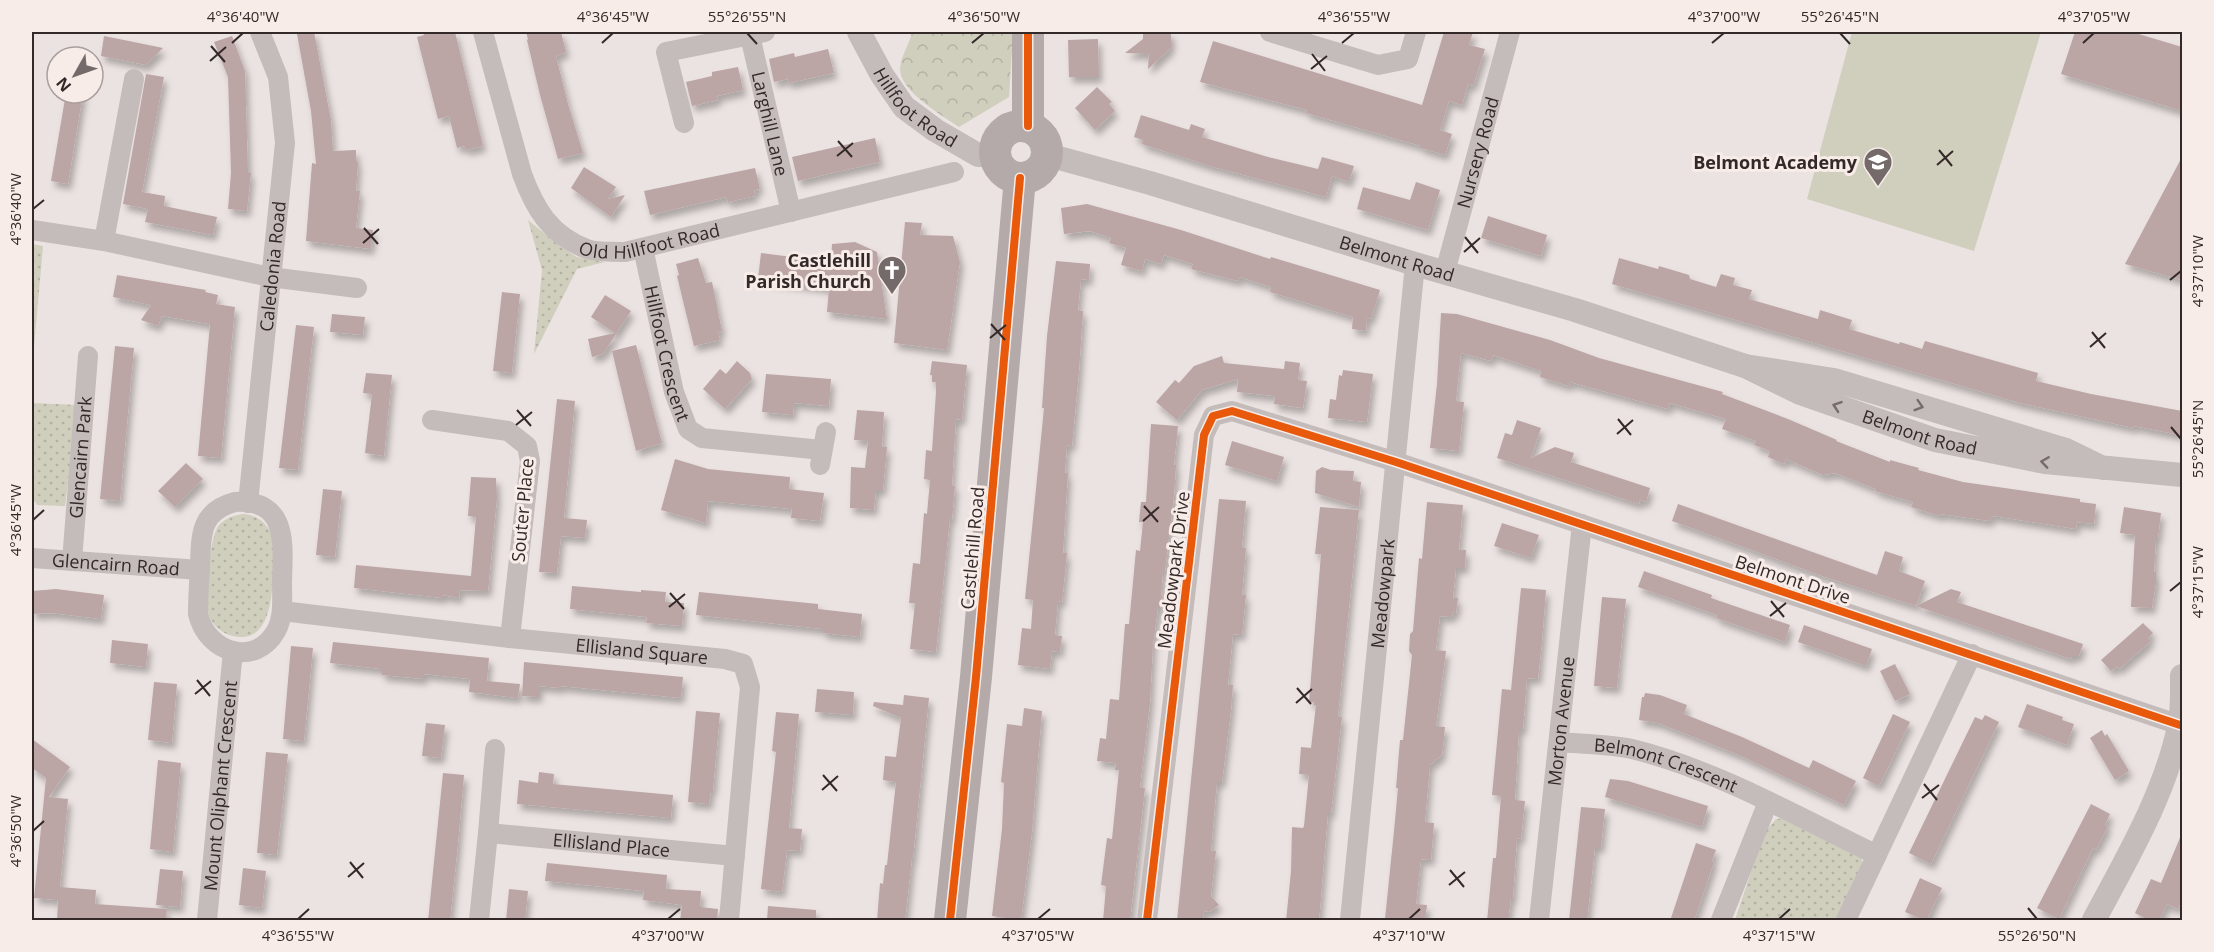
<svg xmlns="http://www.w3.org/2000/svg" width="2214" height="952" viewBox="0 0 2214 952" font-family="'Open Sans',sans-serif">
<defs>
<pattern id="green-dots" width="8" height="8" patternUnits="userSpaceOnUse" patternTransform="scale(1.5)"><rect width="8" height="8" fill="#d0cebd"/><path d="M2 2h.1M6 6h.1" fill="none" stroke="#b3b1a2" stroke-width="1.8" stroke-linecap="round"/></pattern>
<pattern id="forest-crowns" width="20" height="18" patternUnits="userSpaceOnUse" patternTransform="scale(1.5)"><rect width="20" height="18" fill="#d0cebd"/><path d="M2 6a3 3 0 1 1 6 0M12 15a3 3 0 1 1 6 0" fill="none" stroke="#b3b1a2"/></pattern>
<filter id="shadow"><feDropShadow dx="3.5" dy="6" stdDeviation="3" flood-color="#0004"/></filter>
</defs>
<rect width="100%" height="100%" fill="#ebe3e1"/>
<path fill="url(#green-dots)" d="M528,220L556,243L577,257L605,262L577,269L534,354L542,270Z
M32,244L43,246L32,370Z
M32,403L78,405L65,506L37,505L32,497Z
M244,514C260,516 269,525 274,541C272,568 280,647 233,636C223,634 213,626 209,616C204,601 209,537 219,525C226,518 234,515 244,514Z
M1794,817L1862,857V871L1838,920H1735L1764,833L1776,819Z"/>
<path fill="url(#forest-crowns)" d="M912,32H1013L1009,97L959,127C943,116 899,91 900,68C901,56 910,43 912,32Z"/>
<path fill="#d0cebd" d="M1852,32H2041L1974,251L1807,199Z"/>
<path fill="#bca5a5" filter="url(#shadow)" d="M308,32H314L331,120L333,151L356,150V161L358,162L356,191H360L356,228L373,230L371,249L306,241L312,163L316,164L311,111L297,34Z
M423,32H455L483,146L466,150L464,146L457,148L449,116L438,119L417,37L424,35Z
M526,32H561L566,52L556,56L568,104L583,153L558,159L540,95L527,40L528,39Z
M1143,32H1171V48L1148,69L1149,54L1125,53L1143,39Z
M1444,32H1473L1469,45L1485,49L1473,86L1468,84L1462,105L1449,101L1440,130L1452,134L1445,155L1421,148V146L1306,113L1307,110L1200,82L1213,41L1422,105Z
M2075,32H2132L2182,47V111L2061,74Z
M104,36L124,40L163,48L146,65L101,56Z
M232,36L245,71L248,173H251L247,211L228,209L231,173L228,77L214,42Z
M1098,39L1099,77H1069L1068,40Z
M828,49L834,73L789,83L788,79L774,82L769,59L794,53L795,57Z
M738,67L743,90L717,96L718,100L692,106L686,82L712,76V72Z
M146,74L164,77L142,192L165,196L164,206L217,217L213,235L145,222L148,209L123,204Z
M1097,87L1112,102L1109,104L1115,111L1095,130L1075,108Z
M66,93H83L68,184L51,181Z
M1141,115L1189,130L1191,124L1205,129L1202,137L1268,157L1318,169L1322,157L1354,166L1349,182L1332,176L1326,197L1210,166L1142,144L1143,140L1134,137Z
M875,138L880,162L798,181L792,157Z
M2182,157V280L2125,264Z
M584,167L616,187L608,199L625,195L611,217L571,188Z
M755,168L760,189L754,190L755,196L728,202L726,197L650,215L644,191Z
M1416,182L1440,190L1428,230L1357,209L1363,187L1410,200Z
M1087,204L1181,230L1270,259L1271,257L1380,290L1371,319L1367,318L1366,331L1352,329L1353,317L1270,292L1271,287L1240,277L1238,281L1191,269L1193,264L1164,255L1161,264L1145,259L1142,271L1121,265L1126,248L1109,243L1111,238L1090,231L1064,234L1061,208Z
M1488,216L1547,235L1541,256L1481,238Z
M905,222L922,223L920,235L953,236L960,262L947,350L894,343Z
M855,242L877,252L887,319L827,312L829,288L758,279L761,253L831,262L832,244Z
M698,258L706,283L712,282L722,331L718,332L720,340L694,346L677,276L679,275L676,264Z
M1619,258L1658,269L1659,266L1689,275L1690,279L1716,287L1721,274L1735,278L1733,285L1752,290L1749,299L1818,319L1820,310L1852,320L1849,329L1899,344L1900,342L1922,349L1925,341L2038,373L2036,381L2091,394L2182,411L2180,435L2134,426V428L2020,403L1612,284Z
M1056,261L1090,264L1089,280L1081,279L1078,310L1083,311L1079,371L1072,446L1067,445L1065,473H1068L1063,553H1067L1062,602L1058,601L1055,635L1062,636L1060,652L1052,651L1050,669L1018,665L1022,628L1031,629L1033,600L1025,599L1044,408H1042L1047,336Z
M117,275L206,290L205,292L218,295L216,304L235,307L221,458L198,456L210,324L162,316L158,326L141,320L151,305L113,297Z
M502,292L520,294L512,373L493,371Z
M605,295L631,311L603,354L592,357L588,339L615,333L591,317Z
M1441,313L1457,314L1550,340L1599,358L1723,392L1722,394L1788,419L1837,440L1836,441L1890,462V460L1919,468L1918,470L1963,482L2080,499V502L2096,504L2094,524L2077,522L2076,529L1994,516L1991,517L1990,521L1941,514L1940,516L1911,507L1913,502L1875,491L1876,489L1835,473L1823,475L1786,459L1784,464L1768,457L1770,451L1754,445L1756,441L1722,429L1726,419L1670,403L1668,409L1570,382L1569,386L1540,377L1541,371L1493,355L1491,361L1461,353L1456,401L1464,402L1459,451L1430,448L1437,384Z
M332,314L365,317L363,335L330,332Z
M296,325L314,327L298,470L279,468Z
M636,345L662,443L636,451L612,351Z
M115,346L134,348L120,501L100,499Z
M1222,356L1224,363L1284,369L1285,361L1300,363L1298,380L1307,381L1303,408L1274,404L1275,396L1237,392L1238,379L1202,390L1177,420L1156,402L1175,380L1179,383L1194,366Z
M737,361L750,373L752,379L725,409L703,389L720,369L726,374Z
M932,361L967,365L962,420L956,419L952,485L955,486L952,519L950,518L936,652L910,649L915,603H909L913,563L920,564L924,513L927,514L930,480L924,479L926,450L932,451L936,392V382H932V375H930Z
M1343,370L1373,374L1367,422L1328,418L1330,399L1336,400L1339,375L1342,376Z
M366,373L392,375L384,456L365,453L372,394L363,393Z
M766,374L831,379L829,406L794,403L793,415L762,412Z
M557,399L575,401L564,518L587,520L585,538L561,536L557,573L539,572Z
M857,410L884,412L882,447H887L883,490H876L874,510L850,508L851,467L865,468L868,441L854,440Z
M1517,420L1541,428L1531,458L1555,447L1574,453L1571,462L1650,488L1646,502L1640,500L1639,504L1497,458L1505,433L1512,435Z
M1151,424L1178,426L1174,465H1176L1174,495L1165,571H1163L1160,608H1158L1153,645L1150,703L1140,787L1145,788L1130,921H1103L1106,886L1101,885L1107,838L1112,839L1119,770H1115L1116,763L1097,761L1100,738L1106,739L1110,699L1119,700L1125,624H1129L1136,550L1140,551L1143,522H1139L1141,502H1146Z
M1232,441L1284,457L1277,481L1225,465Z
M675,459L708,469L790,477L789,489L824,493L820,521L791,518L792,509L708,501L706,523L661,510Z
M186,463L203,479L175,507L158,491Z
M1322,467L1331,470L1354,471L1353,481L1361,482L1359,507L1315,493L1316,471Z
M471,477L496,478L497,498L488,591L460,590L459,598L443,595V598L354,588L356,565L471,576L476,517L468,516Z
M323,489L342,491L335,557L316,555Z
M1219,499L1246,501L1242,547L1246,548L1242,595H1246L1242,635L1233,634L1228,685H1233L1231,710L1222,782H1217L1211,851H1216L1211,896L1219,905L1209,912L1204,911L1203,921H1177Z
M1427,502L1463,505L1459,550H1466L1465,568H1456L1453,598H1458L1456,613L1453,612L1452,617L1440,616L1436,650L1446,651L1436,726L1445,727L1442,755L1430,765L1425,822L1434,823L1431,860L1421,859L1416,904L1427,905L1425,920L1397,921L1385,919L1394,831L1398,788H1396L1400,740H1403L1412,655L1409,651L1410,634L1413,631L1419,558L1422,559Z
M1678,504L1877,575L1885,551L1903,557L1899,571L1925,581L1916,606L1825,577L1672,521Z
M1320,507L1359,510L1338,716L1342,717L1331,813H1328L1319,921H1286L1291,871L1292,827L1303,828L1304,826L1309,775L1299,774L1301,747L1311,748L1316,705H1314V702H1309L1321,554H1315Z
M2124,507L2161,513L2158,538H2156L2154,572H2156V583L2152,608L2131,607L2135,535L2120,533Z
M1502,523L1539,535L1531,558L1494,546Z
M1644,571L1712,595L1711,598L1790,625L1785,642L1716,618L1717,615L1638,587Z
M572,586L641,592V590L666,592L665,602L684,603L682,626L646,623L647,617L570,609Z
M1521,588L1546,590L1542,641L1538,679L1527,678L1523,729H1519L1515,800L1525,801L1521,839L1517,838L1513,898H1511L1508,921H1487L1493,858H1496L1501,796L1492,795L1502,689L1511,690Z
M56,589L104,595L101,619L52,613L32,614V591Z
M1951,589L1961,592L1957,602L2083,644L2079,656H2072L2071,659L1916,606Z
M699,592L818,604V609L862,614L860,637L823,633V629L696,615Z
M1602,597L1626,599L1617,688L1594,686Z
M2143,623L2153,633L2148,638L2151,641L2119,669L2117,666L2111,671L2101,660Z
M1804,625L1872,649L1866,666L1798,642Z
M112,640L148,644L146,667L110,663Z
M333,642L489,658L487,681L520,684L518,698L469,692L470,679L424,674V679L382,675V669L330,663Z
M291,646L313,648L304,741L283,739Z
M524,662L683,677L681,698L561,686V688L539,686V697L522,696Z
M1895,664L1910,694L1895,701L1880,671Z
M154,682L177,684L172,743L148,740Z
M817,689L854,692L853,715L815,712Z
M1645,693L1660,695L1687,705L1684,714L1742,737L1809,768L1813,760L1856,781L1844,805L1739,755L1658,723L1639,720L1642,697H1644Z
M904,695L929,698L913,858H912L905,921H877L880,883L883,884L885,865H887L896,782L883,780L885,756L896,757L901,718L873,706L874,702L903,705Z
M2027,704L2063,717L2062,720L2074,724L2067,745L2018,727Z
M1024,708L1042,711L1032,832L1021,920L992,916L1002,829L1004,783L1001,782L1007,724L1022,726Z
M696,711L720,713L713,790H711L709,804L688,802Z
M776,712L799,714L789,828L802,829L800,851L787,850L782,892L761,889L776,752L772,751Z
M1893,714L1910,722L1879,786L1863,778Z
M1985,715L1999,722L1931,864L1909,853L1975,717L1982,720Z
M426,723L445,725L441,758L422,756Z
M2102,730L2105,736L2107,734L2129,771L2115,780L2090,738Z
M32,739L70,767L49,797L68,799L60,887L96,890L95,904L167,909L166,921H57L58,900L34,898L46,778L32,768Z
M266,752L288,754L277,855L257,853Z
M158,760L181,763L173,852L150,849Z
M539,772L554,774L553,784L673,795L671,818L517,804L519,780L538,783Z
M443,773L464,775L458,843L450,921H428Z
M1610,779L1628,781L1708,806L1702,827L1605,797Z
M2091,804L2110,814L2105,825L2108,826L2096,850L2093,848L2059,919L2037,908Z
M1581,807L1605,809L1601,847H1595L1587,921H1569Z
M2182,833V901L2178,909L2167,904L2159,921H2150L2135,913L2151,879L2161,883Z
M1696,843L1716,850L1712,861L1714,862L1694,921H1670Z
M547,863L667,875L666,889L701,891L700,907L718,909L717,921H680L682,905L643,900L644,891L545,881Z
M243,868L266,871L262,908L239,905Z
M160,869L183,871L180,907L156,905Z
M1920,878L1942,888L1926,921L1905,912Z
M509,889L528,891L525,921H506Z
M768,906L816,910V921H767Z"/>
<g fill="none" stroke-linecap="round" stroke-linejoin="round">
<g stroke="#c3bcba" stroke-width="20">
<path id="s1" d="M483,32L522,174C535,209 550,235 587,249C598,253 613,251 625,252L954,172"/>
<path d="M1270,32L1378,65L1408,59L1416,32"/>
<path id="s2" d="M750,36L791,212"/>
<path d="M684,123L666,52L765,32"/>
<path d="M32,230L104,241L270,277L357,288"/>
<path d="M104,241L134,79"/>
<path id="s3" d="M643,248L674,392L688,429L702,438L822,450"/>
<path id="s4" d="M1445,272L1510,32"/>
<path d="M432,420L508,431L527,446L530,461L510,638"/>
<path d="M820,465L826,432"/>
<path d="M235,502C289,499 283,545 282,582C282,598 284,617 276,631C255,668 207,653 198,614C198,598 199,582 200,566C201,535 200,511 235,502Z"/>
<path id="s5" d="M248,503L285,143L278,77L260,32"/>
<path id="s6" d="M32,558L200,570"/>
<path id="s7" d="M72,561L88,356"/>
<path id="s8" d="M282,611L510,638L725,659L743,664L750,687L729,920"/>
<path id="s9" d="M1559,742C1582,744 1609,744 1632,749C1717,770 1798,817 1877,855"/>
<path id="s10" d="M488,833L735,856"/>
<path id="s11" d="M207,920L233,651"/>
<path d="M479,920L488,833L495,749"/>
<path d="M1147,920L1204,435L1213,416L1232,411L1396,462L2180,725"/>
<path id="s12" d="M1350,920L1415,264"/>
<path id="s13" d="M1539,920L1582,524"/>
<path d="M1721,920L1768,802"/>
<path d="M1846,920L1972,654"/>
</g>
<g stroke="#c3bcba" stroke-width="24">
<path id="s14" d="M859,32L882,75L904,107L935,130L978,155H995"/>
<path id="s15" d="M1048,155L1150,183L1415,264L1575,310L1745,366"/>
<path id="s16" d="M2103,468L2066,450L1834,380L1745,366L1800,393L1935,440L2045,462L2182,475"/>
<path d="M2094,920C2127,858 2164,796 2179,727C2183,711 2182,693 2182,676"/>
</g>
<path stroke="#b3aaa9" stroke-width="32" d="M1028,32V126
M995 152a26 26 0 1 1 52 0a26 26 0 1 1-52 0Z
M950,920L976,677L1020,178"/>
<g stroke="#f7ece8" stroke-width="11">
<path id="cycleway" d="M1028,32V126
M950,920L976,677L1020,178
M1147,920L1204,435L1213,416L1232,411L1396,462L2180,725"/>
</g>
<use href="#cycleway" stroke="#e8590c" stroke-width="8"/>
</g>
<defs><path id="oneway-chevron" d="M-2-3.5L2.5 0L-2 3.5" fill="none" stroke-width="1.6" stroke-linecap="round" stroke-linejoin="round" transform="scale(1.5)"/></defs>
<g stroke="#746b6a">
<use href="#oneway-chevron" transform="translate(1837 406) rotate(-161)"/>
<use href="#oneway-chevron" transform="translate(1919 406) rotate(17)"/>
<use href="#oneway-chevron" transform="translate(2045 462) rotate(-172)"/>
</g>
<path fill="none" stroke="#342929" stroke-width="2" d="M747,33L757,44M1840,33L1850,44M232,43L243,33M602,43L613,33M972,43L984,33M1342,43L1354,33M1712,43L1724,33M2083,43L2094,33M211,46L225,62M1312,54L1325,71M210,61L226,47M1311,69L1327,56M838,141L852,157M1939,150L1952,166M837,156L853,143M1937,165L1953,151M33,209L44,200M364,228L378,244M1465,237L1478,253M363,243L379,229M1464,252L1480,238M2170,280L2181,271M991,324L1005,340M2092,332L2105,348M990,338L1006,325M2090,347L2106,333M517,410L531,426M1618,419L1631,435M516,425L532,412M2171,427L2181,439M1617,434L1633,420M1144,506L1158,522M33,520L44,510M1143,521L1159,507M2170,591L2181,582M670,593L684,609M1771,601L1784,617M669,607L685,594M1770,616L1786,603M197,680L210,696M1297,688L1311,704M195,694L211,681M1296,703L1312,689M823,775L837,791M1924,784L1937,800M822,790L838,776M1922,798L1939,785M33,831L44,821M350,862L363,878M1450,870L1464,887M348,877L364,863M1449,885L1465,872M2028,908L2037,919M298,919L309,909M668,919L680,909M1038,919L1050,909M1409,919L1420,909M1779,919L1790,909"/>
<defs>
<g id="school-pin" transform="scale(1.5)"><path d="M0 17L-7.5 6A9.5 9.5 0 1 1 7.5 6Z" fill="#746a69" stroke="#f7ece8"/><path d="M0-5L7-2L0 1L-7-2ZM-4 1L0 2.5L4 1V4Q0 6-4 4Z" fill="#fff"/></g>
<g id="church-pin" transform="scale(1.5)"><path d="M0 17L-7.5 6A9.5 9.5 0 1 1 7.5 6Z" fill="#746a69" stroke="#f7ece8"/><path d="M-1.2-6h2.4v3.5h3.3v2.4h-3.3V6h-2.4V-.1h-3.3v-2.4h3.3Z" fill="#fff"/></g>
</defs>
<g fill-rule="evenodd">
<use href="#school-pin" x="1878" y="162"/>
<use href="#church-pin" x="892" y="270"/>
</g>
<g text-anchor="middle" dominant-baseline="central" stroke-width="6" stroke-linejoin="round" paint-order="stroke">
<g font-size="18" fill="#342929" stroke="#f7ece8">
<text stroke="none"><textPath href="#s14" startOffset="96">Hillfoot Road</textPath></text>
<text stroke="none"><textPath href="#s2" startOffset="90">Larghill Lane</textPath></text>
<text stroke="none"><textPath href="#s4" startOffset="124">Nursery Road</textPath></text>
<text stroke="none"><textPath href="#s1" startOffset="314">Old Hillfoot Road</textPath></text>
<text stroke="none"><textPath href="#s15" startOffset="364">Belmont Road</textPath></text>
<text stroke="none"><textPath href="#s5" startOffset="238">Caledonia Road</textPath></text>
<text stroke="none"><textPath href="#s3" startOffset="108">Hillfoot Crescent</textPath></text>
<text stroke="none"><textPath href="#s16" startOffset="561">Belmont Road</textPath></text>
<text stroke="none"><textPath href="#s7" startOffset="104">Glencairn Park</textPath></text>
<text transform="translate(522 510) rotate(-85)">Souter Place</text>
<text transform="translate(972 548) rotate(-85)">Castlehill Road</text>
<text stroke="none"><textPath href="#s6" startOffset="84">Glencairn Road</textPath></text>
<text transform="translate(1173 570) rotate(-83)">Meadowpark Drive</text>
<text transform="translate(1793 579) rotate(18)">Belmont Drive</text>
<text stroke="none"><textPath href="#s12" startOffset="328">Meadowpark</textPath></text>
<text stroke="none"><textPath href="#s8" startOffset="362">Ellisland Square</textPath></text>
<text stroke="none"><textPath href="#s13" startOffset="200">Morton Avenue</textPath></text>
<text stroke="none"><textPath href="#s9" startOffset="110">Belmont Crescent</textPath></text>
<text stroke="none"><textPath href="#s11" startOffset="135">Mount Oliphant Crescent</textPath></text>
<text stroke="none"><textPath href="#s10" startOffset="124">Ellisland Place</textPath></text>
</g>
<g font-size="18" font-weight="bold" fill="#342929" stroke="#f7ece8" text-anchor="end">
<text x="1857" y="162">Belmont Academy</text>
<text x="871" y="260">Castlehill<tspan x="871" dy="21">Parish Church</tspan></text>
</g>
</g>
<rect width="2214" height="952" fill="none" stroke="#f7ece8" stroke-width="66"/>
<g transform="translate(75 75) rotate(230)"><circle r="28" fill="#f7ece8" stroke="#a99e9c" stroke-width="1.5"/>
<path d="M0-4.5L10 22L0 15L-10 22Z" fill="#746a69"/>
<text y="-9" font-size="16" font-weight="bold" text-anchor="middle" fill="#342929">N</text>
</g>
<rect x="33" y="33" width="2148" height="886" fill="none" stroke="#342929" stroke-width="2"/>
<g font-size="15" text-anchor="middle" fill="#342929">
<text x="243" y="22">4°36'40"W</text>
<text x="613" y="22">4°36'45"W</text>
<text x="747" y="22">55°26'55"N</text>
<text x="984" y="22">4°36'50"W</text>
<text x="1354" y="22">4°36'55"W</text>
<text x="1724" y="22">4°37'00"W</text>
<text x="1840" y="22">55°26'45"N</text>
<text x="2094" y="22">4°37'05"W</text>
<text transform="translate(16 209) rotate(-90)" y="5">4°36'40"W</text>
<text transform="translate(2198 271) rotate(-90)" y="5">4°37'10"W</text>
<text transform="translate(2198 439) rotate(-90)" y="5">55°26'45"N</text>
<text transform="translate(16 520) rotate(-90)" y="5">4°36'45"W</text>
<text transform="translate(2198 582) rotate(-90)" y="5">4°37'15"W</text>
<text transform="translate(16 831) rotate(-90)" y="5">4°36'50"W</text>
<text x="298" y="941">4°36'55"W</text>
<text x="668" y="941">4°37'00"W</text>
<text x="1038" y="941">4°37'05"W</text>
<text x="1409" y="941">4°37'10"W</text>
<text x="1779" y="941">4°37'15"W</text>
<text x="2037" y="941">55°26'50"N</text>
</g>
</svg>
